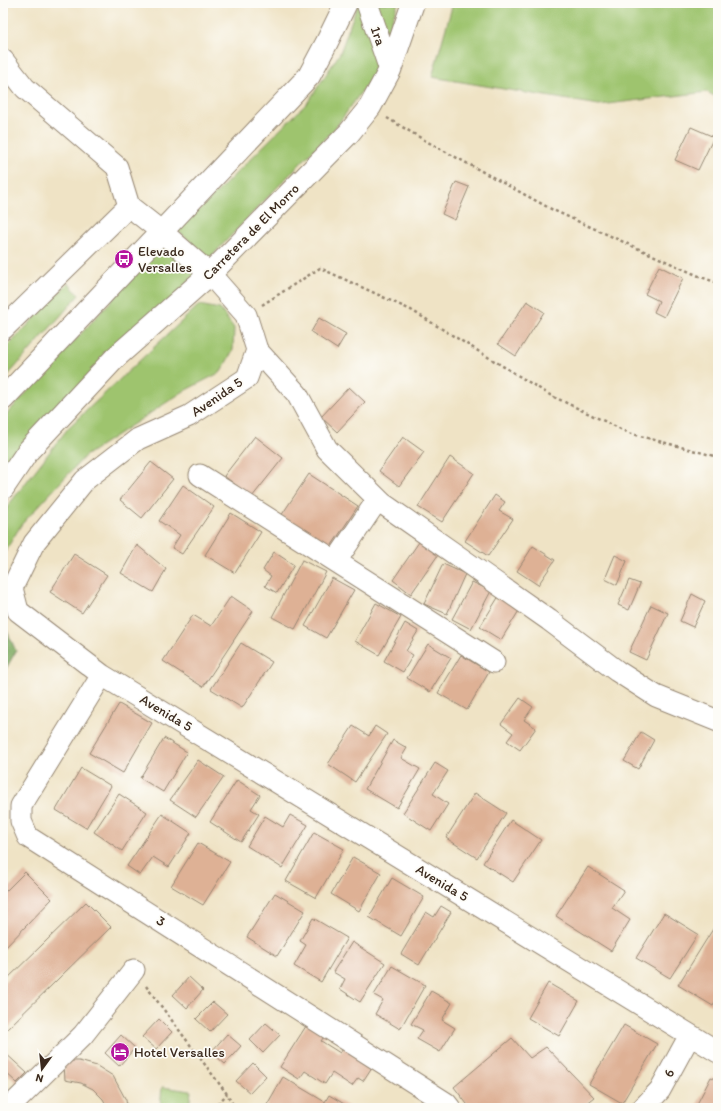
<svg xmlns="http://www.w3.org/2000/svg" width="721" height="1111" viewBox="0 0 721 1111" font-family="Itim,sans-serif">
<rect width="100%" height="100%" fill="#fdfcf7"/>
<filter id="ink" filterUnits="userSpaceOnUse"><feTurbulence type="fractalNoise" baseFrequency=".025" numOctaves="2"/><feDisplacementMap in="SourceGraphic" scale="8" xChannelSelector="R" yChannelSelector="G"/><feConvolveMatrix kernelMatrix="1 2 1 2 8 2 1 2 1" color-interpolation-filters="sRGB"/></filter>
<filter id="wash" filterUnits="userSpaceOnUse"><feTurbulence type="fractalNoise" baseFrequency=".012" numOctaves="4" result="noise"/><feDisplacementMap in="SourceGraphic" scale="16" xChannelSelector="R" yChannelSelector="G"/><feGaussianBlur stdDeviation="0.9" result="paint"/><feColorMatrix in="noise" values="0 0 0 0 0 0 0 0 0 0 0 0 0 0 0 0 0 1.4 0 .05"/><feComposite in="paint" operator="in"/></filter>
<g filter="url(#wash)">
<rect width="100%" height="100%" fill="#efe3c5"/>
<path fill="#9ec46e" stroke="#6c7746" d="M358,3H398L372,77L336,127L262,203L210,258L178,231L308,102L340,53Z
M453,3H718V98L707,92L599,105L432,77Z
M162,246L197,273L3,471V418Z
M68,283L79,295L3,381V351Z
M199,305L220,309L234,328L233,350L221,372L184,391L85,456L21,525L3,555V515L10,503L69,427Z
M162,1087L191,1091L189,1108H160Z"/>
<path fill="#7eaa61" stroke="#5c6a40" d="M3,622L16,651L3,674Z"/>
<g id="blocks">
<path fill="#deb195" d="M691,127L714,137L698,170L675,160Z
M456,182L469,187L455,220L442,214Z
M659,266L683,278L664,317L654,312L659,301L645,294Z
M527,301L544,312L516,356L498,344Z
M319,318L346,334L337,349L311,332Z
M349,387L365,402L337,432L321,417Z
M255,436L283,458L252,497L224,476Z
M403,437L424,452L399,486L379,471Z
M450,457L474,473L442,522L418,507Z
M151,462L173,479L142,518L120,500Z
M309,474L358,506L330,548L281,516Z
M183,485L214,507L182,554L172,548L180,535L159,521Z
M495,495L505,502L499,511L513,519L488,556L465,541Z
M231,513L261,532L235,573L205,555Z
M419,542L438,555L411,594L393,580Z
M137,545L166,569L153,592L121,573Z
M533,546L555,560L538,585L517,571Z
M274,552L294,565L277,593L265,586L271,576L263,570Z
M74,554L107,575L82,613L50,592Z
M615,555L627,561L617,585L605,579Z
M302,560L326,572L295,629L272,617Z
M443,564L465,574L447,614L424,604Z
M332,578L354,590L326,638L305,626Z
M629,580L640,584L629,610L618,605Z
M472,582L491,591L471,629L452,619Z
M692,594L705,601L693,627L680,621Z
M231,596L253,611L203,687L163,661L193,615L211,626Z
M499,596L520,609L501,640L480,627Z
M376,603L401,617L379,655L355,641Z
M651,605L668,613L646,660L629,652Z
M405,623L418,631L406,651L413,655L403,672L384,661Z
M241,643L272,662L242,708L211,689Z
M428,644L451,658L430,692L407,678Z
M461,655L489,672L467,710L438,693Z
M520,698L533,707L524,720L536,728L520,750L507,741L513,733L501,724Z
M119,704L152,723L123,773L89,753Z
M353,726L369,736L375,726L387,734L355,782L328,764Z
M641,732L654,740L638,769L624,761Z
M164,738L187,752L163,792L140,778Z
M393,740L407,748L401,758L420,769L397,808L365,789Z
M198,760L224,777L196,817L170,800Z
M435,763L448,771L433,794L448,804L431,831L403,813Z
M81,768L111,786L86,828L56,810Z
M237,780L260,795L251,809L259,814L241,842L210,822Z
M475,793L506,813L477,858L446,838Z
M119,794L147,812L122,851L94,832Z
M162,814L191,833L169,867L153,857L140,875L127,866Z
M290,815L308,825L282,868L247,846L265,816L283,827Z
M511,820L541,840L513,882L483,863Z
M314,832L344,849L316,898L286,881Z
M198,843L230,862L203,905L171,886Z
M353,857L381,873L359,911L331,894Z
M588,867L624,890L612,908L630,920L611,951L556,916Z
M25,872L52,899L3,950V894Z
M392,878L424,897L401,936L369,917Z
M275,893L305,911L277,956L247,937Z
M86,902L111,927L3,1033V983Z
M441,906L451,912L419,965L401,954L426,912L434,917Z
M664,913L698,934L670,978L636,958Z
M313,918L347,938L321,982L294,966L306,945L300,941Z
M718,921V998L713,1006L678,985Z
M352,942L385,963L360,1002L340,989L345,979L333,972Z
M392,966L425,985L400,1029L375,1014L383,1000L374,995Z
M189,977L203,990L187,1008L173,995Z
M548,983L579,1001L559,1036L528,1018Z
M431,991L452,1003L442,1020L455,1028L440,1052L417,1039L423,1030L411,1024Z
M213,1002L227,1014L210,1032L196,1019Z
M159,1019L172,1032L156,1049L142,1037Z
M266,1023L280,1035L263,1053L250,1040Z
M308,1023L326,1034L321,1041L340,1053L345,1046L374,1064L363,1081L358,1078L352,1086L332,1073L325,1084L305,1071L299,1079L280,1067Z
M624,1025L657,1044L622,1103L589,1084Z
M227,1034L241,1046L225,1064L211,1052Z
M121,1035L135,1048L119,1066L105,1053Z
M512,1038L530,1058L546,1047L594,1097L580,1108H470L454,1087Z
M3,1051L27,1073L17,1083L3,1070Z
M72,1061H79L97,1066L113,1076L126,1100L127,1108H108L103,1099L93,1089L81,1083L65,1080L64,1064Z
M253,1063L266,1076L250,1093L236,1081Z
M283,1077L325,1102L329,1095L351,1108H265Z
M711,1077L718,1080V1108H695Z"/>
</g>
</g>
<g filter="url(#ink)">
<use href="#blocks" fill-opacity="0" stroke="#958672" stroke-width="1"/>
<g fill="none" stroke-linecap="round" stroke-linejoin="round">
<g stroke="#958672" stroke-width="23">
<path id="minor" d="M367,3L390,70
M3,60L25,88L117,167L129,206
M3,329L129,206L162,232L210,274L246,315L257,350L247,378L189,416L138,439L85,480L34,543L12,588L18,611L102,675L718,1052
M257,350L297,394L327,449L382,503L549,620L617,671L656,696L718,721
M200,475L494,662
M336,561L378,499
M102,675L21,806V821L28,837L446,1103L450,1108
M9,1108L83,1035L134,970
M643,1108L660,1090L690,1035"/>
</g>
<g stroke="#958672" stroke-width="24">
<path id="major" d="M3,399L309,76L326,44L346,3
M3,488L28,451L116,357L210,274L349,133L370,107L390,70L413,3"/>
</g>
<path stroke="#958672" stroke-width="2.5" stroke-dasharray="3 3" stroke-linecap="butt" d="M387,118L426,141L553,210L701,277L718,283
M262,305L320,268L411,310L550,395L629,433L718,457
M146,986L227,1094L235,1108
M214,1108L227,1094"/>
<use href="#minor" stroke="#fff" stroke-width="21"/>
<use href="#major" stroke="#fff" stroke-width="22"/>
</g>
</g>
<defs>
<g id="bus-disc" transform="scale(1)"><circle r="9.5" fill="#b5179e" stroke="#fdfcf7"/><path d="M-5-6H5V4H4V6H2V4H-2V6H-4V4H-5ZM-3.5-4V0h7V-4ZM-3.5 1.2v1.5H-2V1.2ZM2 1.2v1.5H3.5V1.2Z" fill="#fff"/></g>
<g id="hotel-disc" transform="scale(1)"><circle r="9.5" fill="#b5179e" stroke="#fdfcf7"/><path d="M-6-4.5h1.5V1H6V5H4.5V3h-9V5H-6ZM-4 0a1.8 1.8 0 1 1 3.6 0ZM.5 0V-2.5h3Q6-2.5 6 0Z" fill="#fff"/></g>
</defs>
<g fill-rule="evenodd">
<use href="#bus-disc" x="124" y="259"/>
<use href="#hotel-disc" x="120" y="1052"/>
</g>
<g text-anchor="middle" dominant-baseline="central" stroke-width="3.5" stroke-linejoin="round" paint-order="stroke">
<g font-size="14" fill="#3b2a1e" stroke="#fdfcf7">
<text transform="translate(378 36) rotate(71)">1ra</text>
<text transform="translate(251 232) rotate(-45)">Carretera de El Morro</text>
<text transform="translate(217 397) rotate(-34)">Avenida 5</text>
<text transform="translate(166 713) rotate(31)">Avenida 5</text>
<text transform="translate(442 883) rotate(31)">Avenida 5</text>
<text transform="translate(161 921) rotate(33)">3</text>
<text transform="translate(669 1073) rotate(-61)">6</text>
</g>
<g font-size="14" fill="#3b2a1e" stroke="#fdfcf7" text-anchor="start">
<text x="138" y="251">Elevado<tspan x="138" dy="16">Versalles</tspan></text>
<text x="134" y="1052">Hotel Versalles</text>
</g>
</g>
<rect width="721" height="1111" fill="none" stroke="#fdfcf7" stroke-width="16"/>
<g transform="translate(42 1069) rotate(195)" stroke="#fdfcf7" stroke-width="3" paint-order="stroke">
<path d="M0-3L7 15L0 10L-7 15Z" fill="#3b2a1e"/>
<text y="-6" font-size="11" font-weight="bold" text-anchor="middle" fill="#3b2a1e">N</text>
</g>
</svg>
